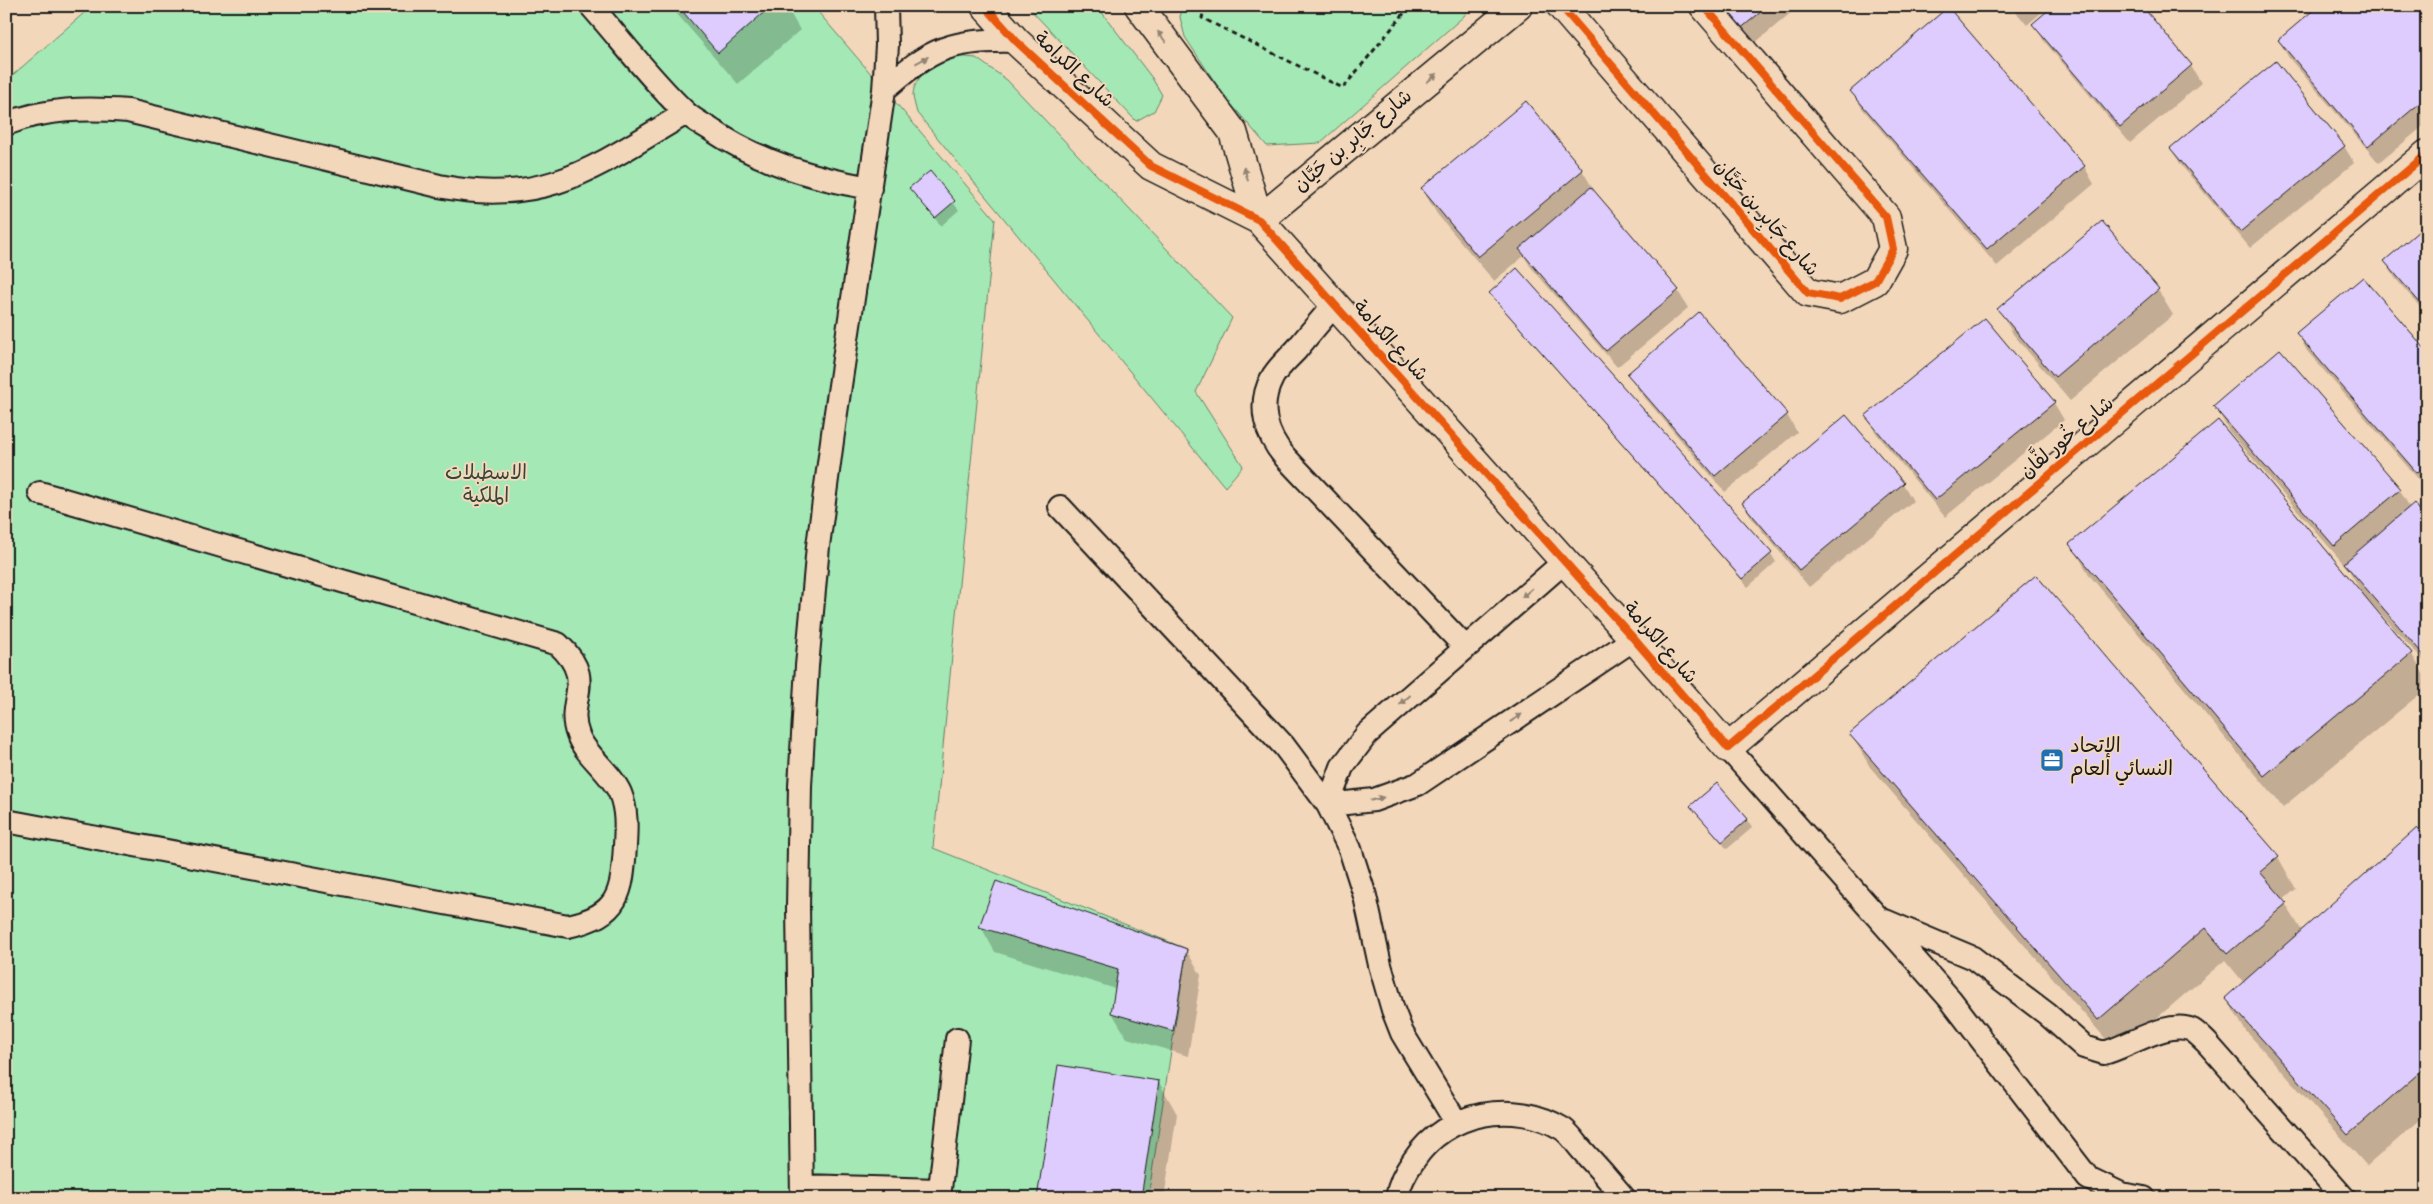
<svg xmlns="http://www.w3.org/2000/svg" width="2433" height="1204" viewBox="0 0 2433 1204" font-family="Dekko,'Playpen Sans Arabic',sans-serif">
<rect width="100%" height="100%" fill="#f3d7ba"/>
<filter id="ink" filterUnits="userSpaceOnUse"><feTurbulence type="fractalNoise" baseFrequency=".02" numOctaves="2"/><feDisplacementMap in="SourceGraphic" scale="10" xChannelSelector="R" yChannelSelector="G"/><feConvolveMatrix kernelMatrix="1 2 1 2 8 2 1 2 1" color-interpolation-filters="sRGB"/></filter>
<g filter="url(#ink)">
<path fill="#a4e9b5" stroke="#608268" d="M92,6H813L995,219L933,848L1187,949L1148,1198H6V81Z
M1027,6H1097L1152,78L1162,95L1154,111L1136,121Z
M1183,6H1470L1464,16L1320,143L1267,146L1225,97L1185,37L1180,17Z
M955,56L976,58L1007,80L1232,318L1196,392L1243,466L1225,487L917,113C916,108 913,100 913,94C915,74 938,60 955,56Z"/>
<path fill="#0003" d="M670,6H786L800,30L738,84Z
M1716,6H1799L1750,47Z
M2011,6H2049L2027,25Z
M2140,6L2191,66L2201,83L2130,143L2044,41L2034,24Z
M2427,6V123L2379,163L2289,58L2279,41Z
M1852,91L2084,166L2094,184L1997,266L1862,108Z
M2344,146L2354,163L2250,248L2181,165L2171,148Z
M1582,170L1597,195L1678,291L1688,308L1617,367L1530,266L1524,256L1494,281L1437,214L1422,189Z
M930,173L959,210L941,226L911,189Z
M2102,223L2158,290L2173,315L2070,401L2013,334L1999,309Z
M2427,226V315L2395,278L2385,261Z
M1491,293L1771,554L1776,562L1748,587L1496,301Z
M2298,334L2427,353V489L2307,351Z
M1629,374L1787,415L1797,432L1725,492L1639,391Z
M2054,403L2064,420L1945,517L1876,433L1866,416Z
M2215,406L2400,490L2410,508L2427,521V665L2362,593L2349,570L2229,431Z
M1846,417L1903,484L1913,501L1809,587L1753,520L1743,503Z
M2427,495V504L2423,498Z
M2071,544L2411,653L2427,680V688L2283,807L2090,576Z
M1851,734L2278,857L2296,889L2283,900L2302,931L2427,840V1114L2367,1166L2245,1030L2226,998L2244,983L2225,960L2117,1052L1870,767Z
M1691,806L1747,820L1752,828L1727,849Z
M981,927L1186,950L1201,975L1188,1056L1127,1038L1112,1013L1116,989L995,952Z
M1159,1082L1177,1114L1164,1198H1038Z"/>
<path fill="#ddccfd" stroke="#1c1c1c" d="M678,6H771L718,53Z
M1719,6H1768L1739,30Z
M2053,6H2142L2192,65L2120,127L2032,24Z
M2318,6H2427V97L2368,147L2278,40Z
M1948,7L2085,166L1987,249L1850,91Z
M2276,61L2345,146L2240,232L2170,148Z
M1526,101L1583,170L1478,257L1421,188Z
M930,171L955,201L935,218L909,188Z
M1591,187L1679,290L1606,351L1519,249Z
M2102,221L2159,289L2055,377L1997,309Z
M2427,224V311L2384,261Z
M1517,268L1772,553L1742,579L1489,293Z
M2363,277L2427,351V465L2417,473L2296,333Z
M1699,312L1788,414L1715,476L1627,374Z
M1985,318L2055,402L1935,500L1865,416Z
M2280,349L2401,489L2334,546L2213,406Z
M1846,415L1904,483L1799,570L1742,503Z
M2218,420L2412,653L2264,776L2069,544Z
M2414,503L2427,519V659L2344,563Z
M2036,575L2279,856L2260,872L2287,903L2227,954L2205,928L2098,1020L1849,734Z
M1717,783L1748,819L1722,842L1690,806Z
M2417,828L2427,839V1066L2348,1135L2225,998Z
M996,881L1187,949L1173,1031L1111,1013L1118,969L979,927Z
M1058,1065L1159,1081L1141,1198H1037Z"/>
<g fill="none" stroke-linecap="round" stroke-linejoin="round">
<g stroke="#1c1c1c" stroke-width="26">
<path id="lane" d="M591,6C622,41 651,80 685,112C692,119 702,124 710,129C759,162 813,178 870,188
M884,90C930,48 953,39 1016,41
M6,124C46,108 86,108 128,111L439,186C547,208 598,165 686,113
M1334,305C1322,319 1309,334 1297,349C1289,358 1277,368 1272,378C1257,406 1266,435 1285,457L1465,647
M1060,507L1284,746L1328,805L1350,849L1365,896L1380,965L1393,1010L1402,1033L1456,1122
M1564,562L1367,734L1342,767L1328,805L1374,800L1418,784L1634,639
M1728,748L1950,999L2088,1178L2121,1194L2144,1198
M6,821L568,926C620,915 622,893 625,846C626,828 627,810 620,793C611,772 584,754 578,735C564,699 599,682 558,644L40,493
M1885,921L1973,958L2047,1014L2084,1047L2104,1053C2128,1047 2168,1019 2192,1030C2197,1033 2203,1039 2207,1043L2344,1198
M803,1186L939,1190
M802,1198L798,907L800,786L807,666L818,546L834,426L884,90L887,45L886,6
M939,1198L957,1039
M1397,1198C1399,1184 1406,1171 1414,1160C1446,1111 1514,1099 1563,1129C1570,1134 1576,1143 1581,1149C1596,1165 1610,1181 1624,1198"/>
</g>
<g stroke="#1c1c1c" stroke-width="31">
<path id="street" d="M985,6L1016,41L1151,166L1259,220L1634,639L1728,748L2427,154
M1139,6L1233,132L1259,220
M1561,6L1808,293L1840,299L1875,281L1893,249L1886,217L1704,6
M1259,220L1518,6"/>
</g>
<path stroke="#1c1c1c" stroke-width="3" stroke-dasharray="5 4" stroke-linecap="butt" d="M1205,6L1202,18L1343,88L1410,6"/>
<use href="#lane" stroke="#f3d7ba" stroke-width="22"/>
<use href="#street" stroke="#f3d7ba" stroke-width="28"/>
<g stroke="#f3d7ba" stroke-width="11">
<path id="cycleway" d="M985,6L1016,41L1151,166L1259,220L1634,639L1728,748L2427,154
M1561,6L1808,293L1840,299L1875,281L1893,249L1886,217L1704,6"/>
</g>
<use href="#cycleway" stroke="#e8590c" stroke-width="8"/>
</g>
<defs><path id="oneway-solid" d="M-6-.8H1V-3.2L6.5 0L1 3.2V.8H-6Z" transform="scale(1.25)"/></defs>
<g fill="#928373">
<use href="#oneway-solid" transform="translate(1162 37) rotate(-127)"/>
<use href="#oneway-solid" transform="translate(922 60) rotate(-28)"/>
<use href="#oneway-solid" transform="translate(1432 78) rotate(-40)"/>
<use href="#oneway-solid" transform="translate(1246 174) rotate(-106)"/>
<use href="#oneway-solid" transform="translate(1527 593) rotate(139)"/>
<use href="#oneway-solid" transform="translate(1405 700) rotate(138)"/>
<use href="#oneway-solid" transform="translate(1516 718) rotate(-34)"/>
<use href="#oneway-solid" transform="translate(1377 799) rotate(-14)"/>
</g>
</g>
<defs>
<g id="office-square" transform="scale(1.25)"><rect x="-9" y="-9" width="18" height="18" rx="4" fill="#1f6fb2" stroke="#f3d7ba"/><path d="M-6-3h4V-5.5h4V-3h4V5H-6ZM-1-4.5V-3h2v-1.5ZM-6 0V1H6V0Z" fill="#fff"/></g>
</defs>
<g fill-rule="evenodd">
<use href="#office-square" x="2052" y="760"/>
</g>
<g text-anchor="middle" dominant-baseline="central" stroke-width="4" stroke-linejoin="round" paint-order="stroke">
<g font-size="20" fill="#1c1c1c" stroke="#f3d7ba">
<text transform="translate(1073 71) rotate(43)">شارع الكرامة</text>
<text transform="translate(1354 142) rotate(-40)">شارع جَابِر بن حَيَّان</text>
<text transform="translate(1765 219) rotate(49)">شارع جَابِر بن حَيَّان</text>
<text transform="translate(1389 342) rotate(48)">شارع الكرامة</text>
<text transform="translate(2068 439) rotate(-40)">شارع خُور لفَّان</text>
<text transform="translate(1659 644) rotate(49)">شارع الكرامة</text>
</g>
<g font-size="20" fill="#37453b" stroke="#f3d7ba">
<text x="486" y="475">الاسطبلات<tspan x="486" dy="23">الملكية</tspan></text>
</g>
<g font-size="20" fill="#1c1c1c" stroke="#f3d7ba" text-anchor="start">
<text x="2070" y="748">الإتحاد<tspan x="2070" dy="23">النسائي العام</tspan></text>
</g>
</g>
<rect width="2433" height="1204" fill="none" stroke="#f3d7ba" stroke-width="25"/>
<rect x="12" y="12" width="2408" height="1179" fill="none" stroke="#1c1c1c" stroke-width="2" filter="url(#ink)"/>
</svg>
